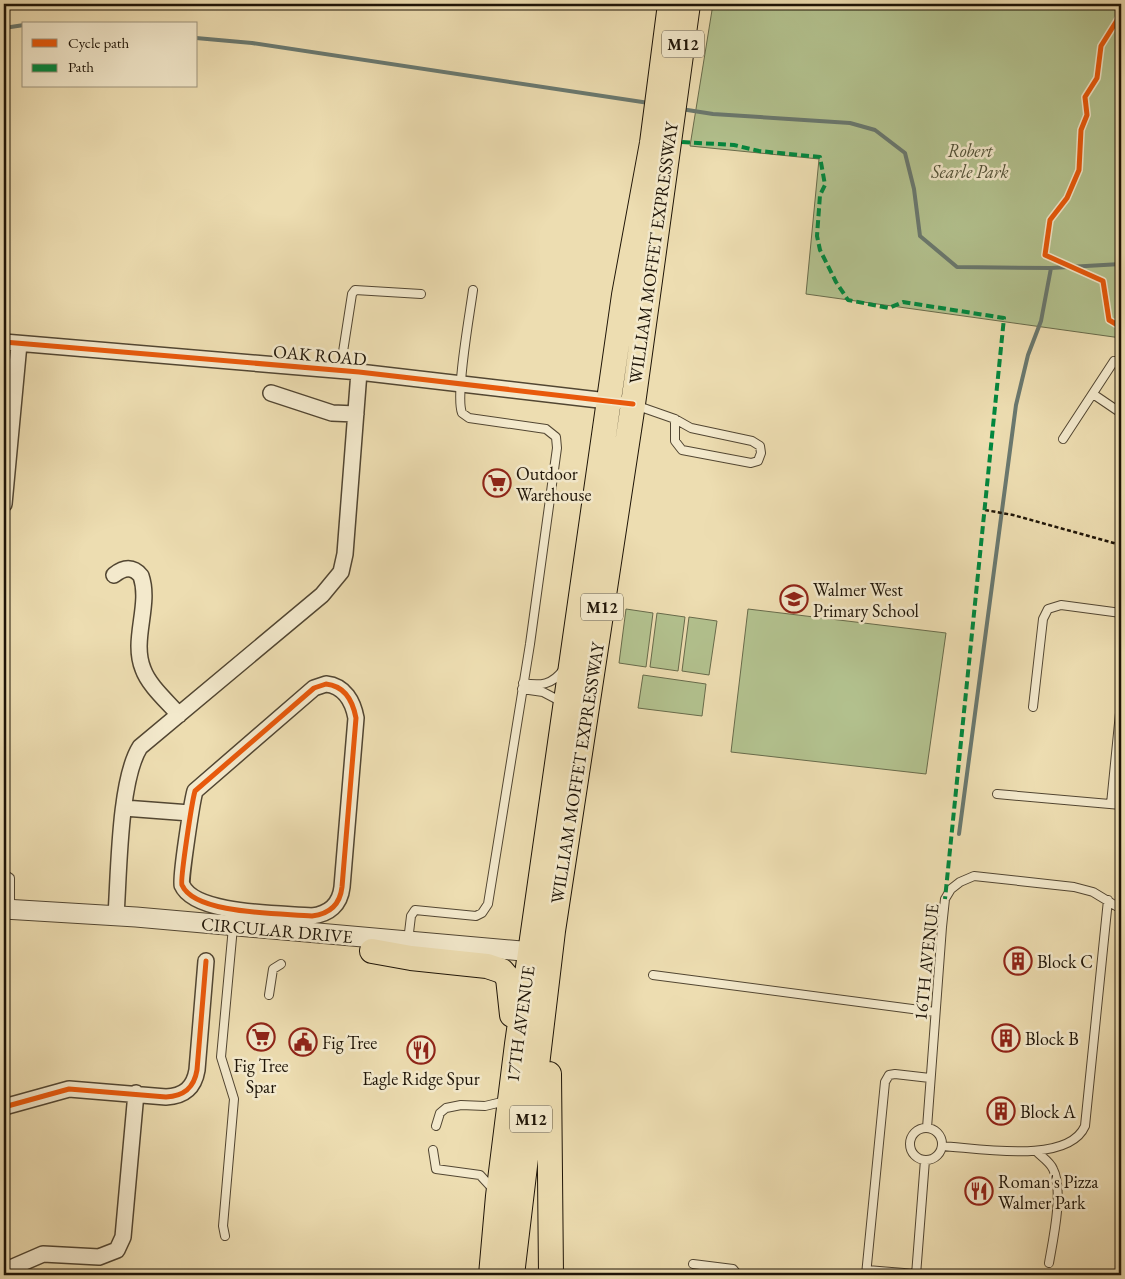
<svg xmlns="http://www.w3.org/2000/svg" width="1125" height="1279" viewBox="0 0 1125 1279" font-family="'EB Garamond',serif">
<rect width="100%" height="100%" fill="#edddb1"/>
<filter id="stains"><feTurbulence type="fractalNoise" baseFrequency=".004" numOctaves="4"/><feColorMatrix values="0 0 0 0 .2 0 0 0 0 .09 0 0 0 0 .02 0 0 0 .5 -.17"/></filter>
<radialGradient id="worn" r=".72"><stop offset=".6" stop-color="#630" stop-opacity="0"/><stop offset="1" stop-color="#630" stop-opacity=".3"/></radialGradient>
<path fill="#b3c28f" stroke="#686b4b" d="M713,4H1121V338L806,294L819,159L690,146Z
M626,609L653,613L646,667L619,663Z
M748,609L946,633L926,774L731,752Z
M657,613L685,617L678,671L650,667Z
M689,617L717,621L709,675L682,671Z
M643,675L706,684L702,716L638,708Z"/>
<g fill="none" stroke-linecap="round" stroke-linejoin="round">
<path stroke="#69786f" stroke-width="4" d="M32,24H58
M4,28L24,25
M196,38L252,43L649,103
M681,109L713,114L850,123L875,130L905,153L914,189L920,236L957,267L1051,268L1121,264
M959,834L1016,405L1028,355L1041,321L1051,268"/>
<g stroke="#524632" stroke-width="10">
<path id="service" d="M340,371L352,294L355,290L421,294
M1093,394L1121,413
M635,405L675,419L691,428L752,441L760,446L761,453L758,461L751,463L682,450L675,441V419
M1063,439L1114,361
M523,683C541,686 552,685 563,670
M522,689L543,692L562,702
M1033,707L1043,619L1048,609L1061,605L1121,613
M997,794L1121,805
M1111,804L1121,703
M4,874L10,878V909
M408,941L411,916L415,910L476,916L482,913L488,904L530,644L557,448L556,437L546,429L469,418L462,413C455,395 470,313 473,290
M653,975L935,1012
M269,995L273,969L281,964
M436,1126L440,1113L446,1108L461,1105L485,1106L506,1101
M927,1128L942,927L945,899L951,889L960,882L974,876L1074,887L1093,892L1121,909
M910 1144a16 16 0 1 1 32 0a16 16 0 1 1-32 0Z
M942,1146C978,1148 1068,1165 1085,1126L1108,900
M433,1150L436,1169L480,1175L492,1188
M1037,1152C1042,1157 1050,1162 1053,1169C1064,1190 1053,1240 1049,1263
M225,1236L223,1226L234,1099L221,1057L233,927
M693,1264L733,1269L738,1275
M867,1270L916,1274
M866,1275L885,1082L889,1075L895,1074L930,1078
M916,1275L925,1160"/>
</g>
<g stroke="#524632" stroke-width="18">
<path id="minor" d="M4,342L359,372L616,402
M271,393L332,413L356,414
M4,504L19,344
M114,575C124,567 133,566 141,576C151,605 131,640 143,669C149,686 168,702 179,715
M326,684C345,686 353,702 356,718L342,887C340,905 329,914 312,916C282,913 195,915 182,885C180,880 192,801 195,791L314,688Z
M124,808L190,813
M116,915C119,874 119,780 140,747L322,595L341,572L345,554L359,372
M4,1107L69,1089L166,1097C184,1096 194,1088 197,1070L206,961
M13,1267L43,1254L99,1257L117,1250L123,1237L136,1093"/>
</g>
<g stroke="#524632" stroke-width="21">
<path id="tertiary" d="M4,909L136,917L544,953"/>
</g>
<g stroke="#1e1407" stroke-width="26">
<path id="primary" d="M372,951L411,958L487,966L502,971L508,978L512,1015
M549,1074L551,1275
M491,1275L498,1196L517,1044L624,295L652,143L670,4
M512,1275L553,931L633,404L688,4"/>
</g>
<path stroke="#1e1407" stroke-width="2.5" stroke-dasharray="4 2.5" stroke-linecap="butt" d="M985,510L1013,515L1121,545"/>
<use href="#service" stroke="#f3e9cc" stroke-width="8"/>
<use href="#minor" stroke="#f3e9cc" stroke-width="15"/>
<use href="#tertiary" stroke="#f3e9cc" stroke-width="19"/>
<use href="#primary" stroke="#edddb1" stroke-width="24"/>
<path stroke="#00873e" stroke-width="4" stroke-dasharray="8 4" stroke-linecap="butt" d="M682,142L734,145L759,151L820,157L825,185L820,195L817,236L820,250L836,282L848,300L889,308L903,302L1004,318L945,899"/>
<g stroke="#f3e9cc" stroke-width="8">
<path id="cycleway" d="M1121,14L1101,46L1097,78L1085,97L1087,115L1081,130L1079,170L1067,198L1050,220L1045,255L1103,281L1109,320L1121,327
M4,342L359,372L633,404
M326,684C345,686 353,702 356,718L342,887C340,905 329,914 312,916C282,913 195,915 182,885C180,880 192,801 195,791L314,688Z
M4,1107L69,1089L166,1097C184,1096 194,1088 197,1070L206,961"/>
</g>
<use href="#cycleway" stroke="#e8590c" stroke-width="5"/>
</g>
<defs>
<g id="supermarket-ring" transform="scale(1.4375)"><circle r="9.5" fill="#f3e9cc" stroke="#8f2418" stroke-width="1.5"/><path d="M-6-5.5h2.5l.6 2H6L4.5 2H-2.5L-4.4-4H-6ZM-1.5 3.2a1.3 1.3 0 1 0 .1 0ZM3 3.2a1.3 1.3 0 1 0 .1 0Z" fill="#8f2418"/></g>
<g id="school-ring" transform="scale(1.4375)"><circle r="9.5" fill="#f3e9cc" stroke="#8f2418" stroke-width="1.5"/><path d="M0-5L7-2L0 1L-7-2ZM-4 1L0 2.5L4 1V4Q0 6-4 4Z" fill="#8f2418"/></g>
<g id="building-ring" transform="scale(1.4375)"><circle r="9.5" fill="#f3e9cc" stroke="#8f2418" stroke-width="1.5"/><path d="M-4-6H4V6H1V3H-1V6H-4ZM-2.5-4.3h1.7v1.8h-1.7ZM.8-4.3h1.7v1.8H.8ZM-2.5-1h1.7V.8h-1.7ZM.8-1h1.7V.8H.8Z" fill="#8f2418"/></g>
<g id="civic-ring" transform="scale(1.4375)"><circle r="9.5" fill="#f3e9cc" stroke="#8f2418" stroke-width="1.5"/><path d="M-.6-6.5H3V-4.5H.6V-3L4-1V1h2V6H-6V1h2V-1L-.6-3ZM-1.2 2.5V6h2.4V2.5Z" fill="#8f2418"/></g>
<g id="restaurant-ring" transform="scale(1.4375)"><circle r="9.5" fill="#f3e9cc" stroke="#8f2418" stroke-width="1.5"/><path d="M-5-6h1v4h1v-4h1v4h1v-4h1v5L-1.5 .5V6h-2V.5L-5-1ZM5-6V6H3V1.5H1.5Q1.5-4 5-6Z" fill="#8f2418"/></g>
</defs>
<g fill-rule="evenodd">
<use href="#supermarket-ring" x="497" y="483"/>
<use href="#school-ring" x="794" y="599"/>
<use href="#building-ring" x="1018" y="961"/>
<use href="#supermarket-ring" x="261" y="1037"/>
<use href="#building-ring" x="1006" y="1038"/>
<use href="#civic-ring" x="303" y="1042"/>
<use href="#restaurant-ring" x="421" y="1050"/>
<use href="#building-ring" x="1001" y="1111"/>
<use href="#restaurant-ring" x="979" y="1191"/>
</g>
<g text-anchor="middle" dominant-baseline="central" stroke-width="5" stroke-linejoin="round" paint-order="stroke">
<g fill="#f3e9cc" stroke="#5e5442" stroke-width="1">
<rect x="662" y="30.5" width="42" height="27" rx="4"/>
<rect x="581" y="593.5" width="42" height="27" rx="4"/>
<rect x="510" y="1105.5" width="42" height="27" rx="4"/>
</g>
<g font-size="16" font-weight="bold" fill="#1e1407">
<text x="683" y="44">M12</text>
<text x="602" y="607">M12</text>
<text x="531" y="1119">M12</text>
</g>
<g font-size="18" font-style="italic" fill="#525137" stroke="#f3e9cc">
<text x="970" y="150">Robert<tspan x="970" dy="21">Searle Park</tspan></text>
</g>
<g font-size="18" fill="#1e1407" stroke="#f3e9cc">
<text transform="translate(653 253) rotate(-82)">WILLIAM MOFFET EXPRESSWAY</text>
<text transform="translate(320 355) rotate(5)">OAK ROAD</text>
<text transform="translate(577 773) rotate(-81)">WILLIAM MOFFET EXPRESSWAY</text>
<text transform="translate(277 930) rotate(5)">CIRCULAR DRIVE</text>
<text transform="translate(926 962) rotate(-84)">16TH AVENUE</text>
<text transform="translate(520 1024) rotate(-82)">17TH AVENUE</text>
</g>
<g font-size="18" fill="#1e1407" stroke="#f3e9cc" text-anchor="start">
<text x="516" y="473">Outdoor<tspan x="516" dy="21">Warehouse</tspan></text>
<text x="813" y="589">Walmer West<tspan x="813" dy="21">Primary School</tspan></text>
<text x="1037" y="961">Block C</text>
<text x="1025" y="1038">Block B</text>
<text x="322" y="1042">Fig Tree</text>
<text x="261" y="1065" text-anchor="middle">Fig Tree<tspan x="261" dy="21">Spar</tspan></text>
<text x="421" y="1078" text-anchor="middle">Eagle Ridge Spur</text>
<text x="1020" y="1111">Block A</text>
<text x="998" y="1181">Roman's Pizza<tspan x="998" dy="21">Walmer Park</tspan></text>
</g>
</g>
<rect width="1125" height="1279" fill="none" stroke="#edddb1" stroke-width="20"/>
<rect x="5" y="5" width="1115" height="1269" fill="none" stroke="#1e1407" stroke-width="2.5"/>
<rect x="10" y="10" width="1105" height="1259" fill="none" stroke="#1e1407"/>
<rect x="22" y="22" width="175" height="65" fill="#f3e9cc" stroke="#9e947d"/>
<rect x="32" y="39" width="25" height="8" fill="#e8590c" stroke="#9e947d"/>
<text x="68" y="48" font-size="15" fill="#1e1407">Cycle path</text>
<rect x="32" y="64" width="25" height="8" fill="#00873e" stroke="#9e947d"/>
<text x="68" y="72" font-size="15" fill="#1e1407">Path</text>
<rect width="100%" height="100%" filter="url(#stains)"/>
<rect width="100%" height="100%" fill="url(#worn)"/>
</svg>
